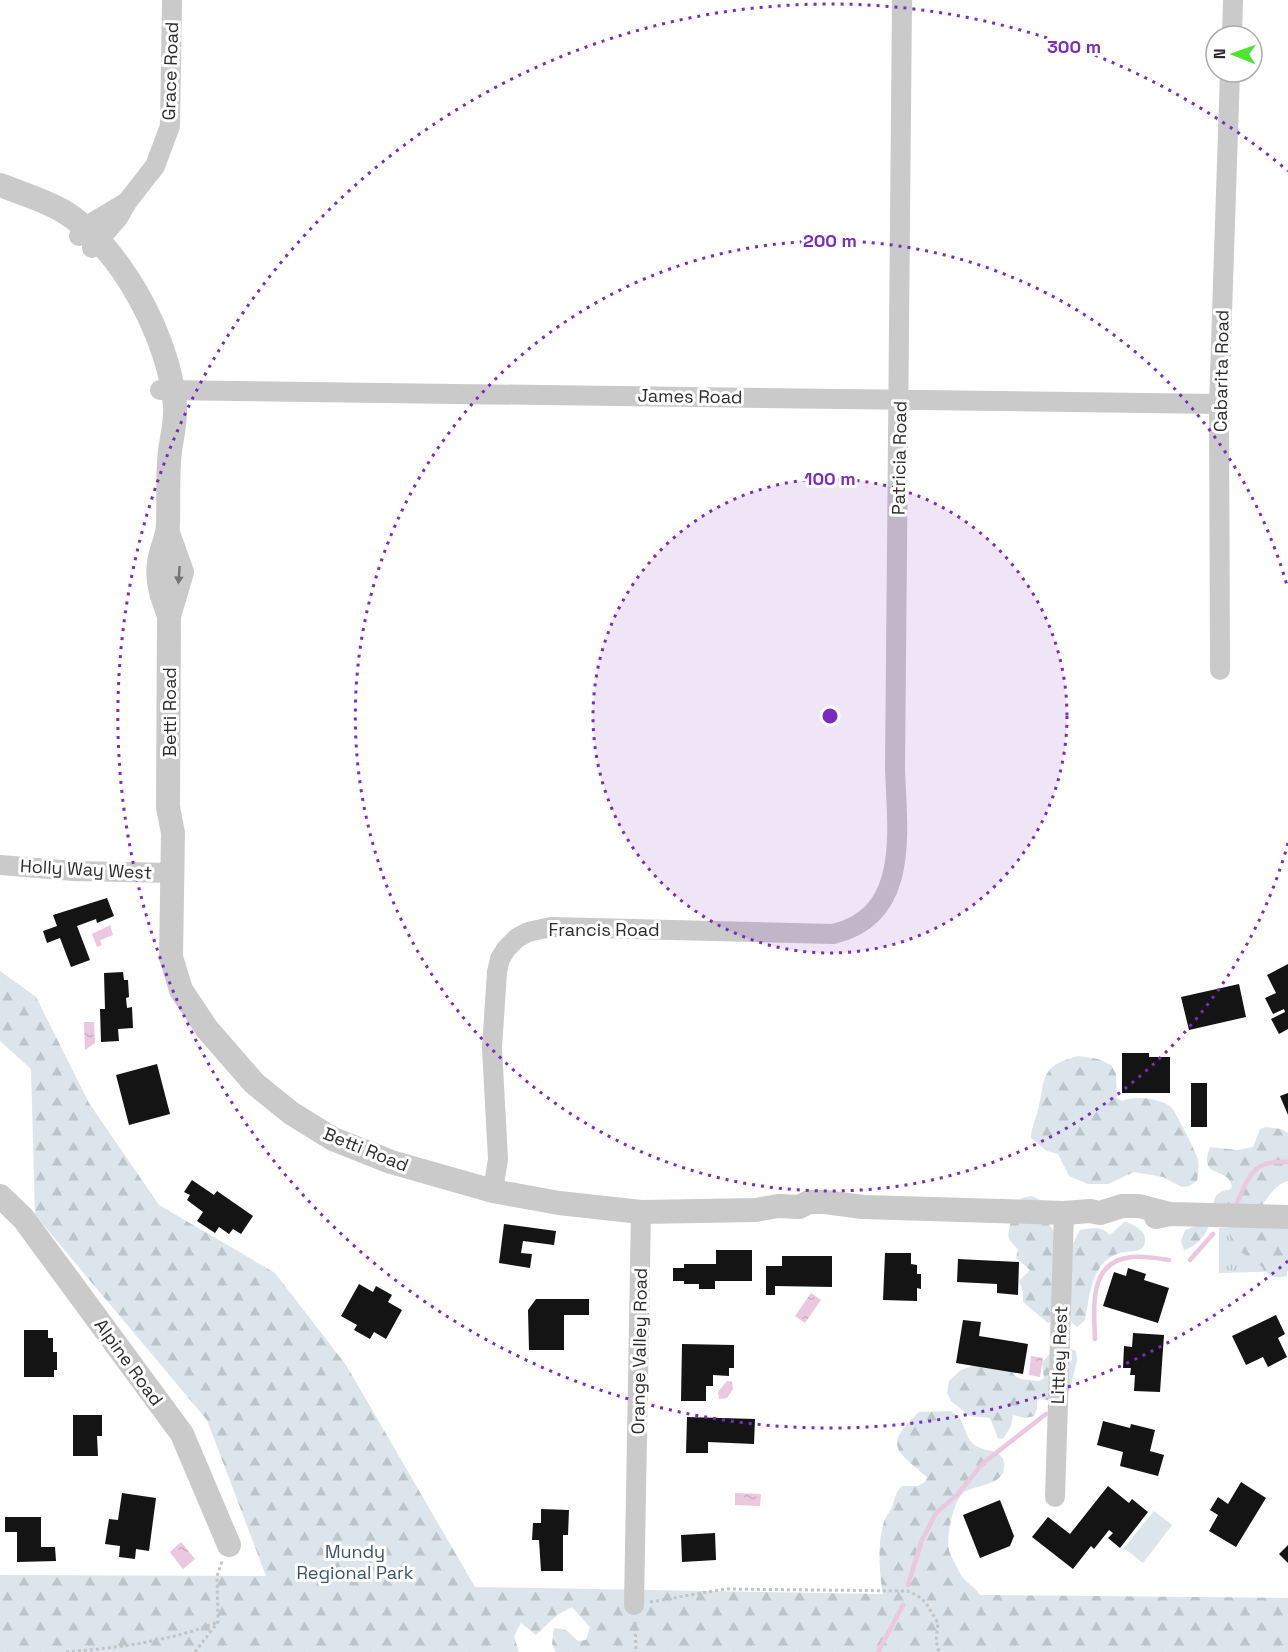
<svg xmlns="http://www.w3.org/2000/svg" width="1288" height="1652" viewBox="0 0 1288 1652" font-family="'Space Grotesk',sans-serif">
<defs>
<pattern id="grass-tufts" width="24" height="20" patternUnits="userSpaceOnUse" patternTransform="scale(1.5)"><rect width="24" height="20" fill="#dbe5eb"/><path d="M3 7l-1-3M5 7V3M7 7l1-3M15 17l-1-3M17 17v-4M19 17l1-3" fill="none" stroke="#bcc5ca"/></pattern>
<pattern id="forest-firs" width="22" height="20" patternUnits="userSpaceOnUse" patternTransform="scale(1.5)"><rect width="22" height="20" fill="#dbe5eb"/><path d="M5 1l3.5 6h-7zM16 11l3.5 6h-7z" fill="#bcc5ca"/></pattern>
<pattern id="water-ripples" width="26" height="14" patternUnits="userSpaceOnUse" patternTransform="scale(1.5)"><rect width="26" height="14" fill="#ebc7e0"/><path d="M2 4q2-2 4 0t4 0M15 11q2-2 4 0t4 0" fill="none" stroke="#caabc0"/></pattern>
</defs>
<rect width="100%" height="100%" fill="#fff"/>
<path fill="url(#grass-tufts)" d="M1288,1226V1271L1219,1273V1228Z"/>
<path fill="url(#forest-firs)" d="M0,971L36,997L89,1103L159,1205L275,1273L346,1365L475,1587L883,1594C879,1573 877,1539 885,1519C887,1515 890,1511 892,1507C895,1499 895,1493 902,1486H918L925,1482L927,1477C894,1449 884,1445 919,1412L951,1411C954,1414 959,1417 961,1421C967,1431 966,1441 978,1447C987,1452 1002,1449 1004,1463C1007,1487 974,1484 963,1493C953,1502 946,1537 949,1550C951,1557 956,1565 959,1571C963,1582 974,1585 980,1595L1288,1598V1652H556L552,1644L554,1628L566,1630L578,1641L586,1640L590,1627L572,1607L557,1615L536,1635L521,1623L514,1636L519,1652H0V1575L266,1576L207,1420L35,1215L31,1069L0,1041Z
M1078,1056L1098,1059L1111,1065L1116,1074L1117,1098L1122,1101C1133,1095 1161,1098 1171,1107C1175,1111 1195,1150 1197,1157C1200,1164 1198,1174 1197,1181L1189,1186L1182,1187L1163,1177L1134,1172L1108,1184H1088L1069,1176L1058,1154L1047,1151L1031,1138C1031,1127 1037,1117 1039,1106C1045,1075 1042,1066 1078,1056Z
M1266,1127L1281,1129L1288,1133V1181C1274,1185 1270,1196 1261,1206H1213C1214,1196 1219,1190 1229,1190L1232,1187C1229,1165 1197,1181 1210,1147L1238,1150L1253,1147L1260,1129Z
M1032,1196C1055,1205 1041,1213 1049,1225C1051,1228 1054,1230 1056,1233L1053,1321L1048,1323L1023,1302V1292L1019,1281L1030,1270L1016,1258L1018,1250C1016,1246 1011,1243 1009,1239C1006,1234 1015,1205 1018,1201C1022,1197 1026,1197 1032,1196Z
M1124,1222C1135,1224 1151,1233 1143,1247C1139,1252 1131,1251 1125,1252C1092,1257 1090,1293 1085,1320L1077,1327L1071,1322L1069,1315L1070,1250L1080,1230C1090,1228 1102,1226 1110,1235Z
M1288,1222L1287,1276C1269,1280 1269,1273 1258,1263C1251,1255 1240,1254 1232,1247L1229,1231L1231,1226Z
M1198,1225L1208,1227C1205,1237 1194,1248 1184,1250L1181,1241L1185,1230Z
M1064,1347L1076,1351L1077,1360L1070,1390L1052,1402L1041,1398L1037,1401V1409L1034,1416L1025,1418L1013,1415L1011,1426L1003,1439L998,1438L990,1418L969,1416L951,1401L947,1393L949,1381L961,1370L983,1362L1009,1368L1015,1376L1021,1379L1038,1381L1044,1379L1042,1363C1049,1354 1053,1349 1064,1347Z"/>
<path fill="#dbe5eb" d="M1154,1511L1172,1525L1143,1563L1124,1548Z"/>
<path fill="url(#water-ripples)" d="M110,925L113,935L100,940L102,945L97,947L92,934Z
M84,1022H94L95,1043L85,1050Z
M811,1293L821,1300L805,1323L795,1316Z
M1031,1356L1043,1358L1040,1377L1029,1375Z
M727,1381L732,1382L733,1389L727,1398L719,1399L718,1392Z
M735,1493L761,1494L760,1506L735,1505Z
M181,1542L195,1559L183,1569L170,1552Z"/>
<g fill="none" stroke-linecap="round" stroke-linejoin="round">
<path stroke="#ebc7e0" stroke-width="4.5" d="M1235,1207C1249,1178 1251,1159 1288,1162
M1190,1260L1213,1234
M1095,1339C1094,1307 1088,1261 1132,1257C1144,1256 1156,1258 1169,1260
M908,1585L922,1540L936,1513L957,1495L982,1464L1046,1414
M878,1652L903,1605"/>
</g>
<path fill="#141414" d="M107,898L114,916L97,923L96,919L77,926L90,960L71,967L60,938L47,943L43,931L57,926L53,915Z
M1288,964V1029L1279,1034L1271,1019L1285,1012L1284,1009L1273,1014L1265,998L1276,993L1267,975Z
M123,972L124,980H128L129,997L126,998L127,1008L132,1007L133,1028L118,1029L119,1041L101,1042L100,1009H105L104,973Z
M1239,984L1246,1017L1189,1030L1181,997Z
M1122,1053H1149V1057H1170V1093H1122Z
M157,1064L170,1114L129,1125L116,1075Z
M1191,1083H1207V1127H1191Z
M1288,1093V1115L1280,1096Z
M192,1180L214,1195L217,1191L253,1216L241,1234L233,1229L229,1234L219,1227L215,1233L197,1221L203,1212L187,1200L190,1195L184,1192Z
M504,1224L556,1231L554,1245L523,1241L521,1253L532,1254L530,1268L499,1263Z
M716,1250H752V1281H715V1289H699V1284H684V1281H673V1268H684V1264H716Z
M885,1253H911V1264L917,1265V1274H921V1289L917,1288V1301L883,1300Z
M782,1256H832V1287L775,1286V1295H766V1266H782Z
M958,1259L1019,1262L1018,1295L997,1293V1284L957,1282Z
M1128,1268L1146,1274L1144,1280L1169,1288L1158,1323L1103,1306L1114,1272L1126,1276Z
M359,1284L373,1292L376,1286L392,1295L388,1302L402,1310L386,1339L374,1332L370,1339L354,1330L357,1325L341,1316Z
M536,1299H589V1315H564V1350H529L528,1310Z
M1276,1315L1285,1334L1278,1338L1287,1357L1268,1367L1263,1357L1246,1365L1232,1336Z
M963,1320L981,1322L979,1336L1028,1344L1023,1374L956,1363Z
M24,1330H48V1338H53V1352H57V1370H54V1377H24Z
M1133,1333L1164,1335L1160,1392L1134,1391L1135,1375H1130L1131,1368H1123L1124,1346L1132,1347Z
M682,1344L734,1345V1368H729V1376L713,1375V1386H706V1401H681Z
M73,1415H102V1436H97L98,1456H73Z
M687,1417L755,1419L754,1444L708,1442V1453H686Z
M1103,1421L1130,1428L1131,1424L1155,1430L1150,1451L1164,1455L1158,1476L1120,1466L1123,1452L1097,1445Z
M1241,1482L1266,1498L1236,1547L1209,1531L1218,1515L1210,1510L1218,1497L1228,1504Z
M1108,1486L1129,1503L1132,1499L1148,1512L1120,1548L1108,1538L1113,1533L1109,1530L1094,1549L1091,1546L1073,1569L1032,1537L1048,1517L1070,1534Z
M122,1493L156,1498L149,1551L136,1549L135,1559L119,1557L120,1546L105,1544L109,1519L118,1520Z
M1000,1500L1014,1536L1010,1546L980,1558L963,1515Z
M541,1509L569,1510L568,1535H563V1571H541L539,1540H532L533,1523H541Z
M5,1517H41V1547H55L56,1561L17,1562V1532H5Z
M715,1533L716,1560L682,1562L681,1535Z
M1288,1545V1563L1279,1554Z"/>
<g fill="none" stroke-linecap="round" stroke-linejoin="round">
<path stroke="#c4c4c4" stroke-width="3" stroke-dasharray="3 3" stroke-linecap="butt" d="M650,1602L725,1589L908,1591L918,1596L926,1603L938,1623L936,1641L939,1652
M635,1622L636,1652
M66,1652C117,1648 171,1641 218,1622
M195,1652L218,1622L217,1576L222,1561"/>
<path stroke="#cacaca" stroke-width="20" d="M1232,36L1233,0
M79,236L85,227L125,203
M92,248L118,218L127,202L155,166L170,126L172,0
M160,390L1219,404
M1220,670L1219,404L1230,72
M0,865L74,871L172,873
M493,1191L498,1159L492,1048L497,972L500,959L506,949L517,938L528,932L551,927L833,934C911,916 897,830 895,769L902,0
M1055,1497L1064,1213
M634,1605L641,1212"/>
<path stroke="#cacaca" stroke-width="24" d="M0,185C21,193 44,200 63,211C121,246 170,340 175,406C176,422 172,436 170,451C167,475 169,500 168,524C168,538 160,550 159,563C156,582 163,600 169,616
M168,533L182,572L169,616L168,807L173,833L171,957L181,990L207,1029L254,1083L291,1113L333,1139L391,1162L493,1191L559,1203L641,1212L756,1210L778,1206L799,1207L809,1202H825L863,1207L1064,1213L1090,1211L1100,1213L1122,1206H1139L1170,1214
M0,1196L23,1218L182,1434L229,1545
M1156,1217L1170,1214L1288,1217"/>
</g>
<defs><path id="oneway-solid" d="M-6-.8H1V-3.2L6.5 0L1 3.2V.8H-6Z" transform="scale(1.5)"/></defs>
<use fill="#747474" href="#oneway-solid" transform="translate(179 575) rotate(94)"/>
<circle cx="830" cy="716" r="237" fill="#7b2cbf" fill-opacity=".12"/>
<g fill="none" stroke="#7b2cbf" stroke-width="3" stroke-dasharray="3 6">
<circle cx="830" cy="716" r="237"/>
<path d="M1288 843A475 475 0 1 1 1288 589"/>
<path d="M1288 1261A712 712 0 1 1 1288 171"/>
</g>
<g text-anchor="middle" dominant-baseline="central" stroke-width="6" stroke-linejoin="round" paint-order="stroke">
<g font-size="18" fill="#2d2d2d" stroke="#fff">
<text transform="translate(170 71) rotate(-88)">Grace Road</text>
<text transform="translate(1221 371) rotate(-89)">Cabarita Road</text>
<text transform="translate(690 396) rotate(1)">James Road</text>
<text transform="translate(899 458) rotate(-89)">Patricia Road</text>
<text transform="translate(169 712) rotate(-90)">Betti Road</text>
<text transform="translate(86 869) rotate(3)">Holly Way West</text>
<text x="604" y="929">Francis Road</text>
<text transform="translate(366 1149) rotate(22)">Betti Road</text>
<text transform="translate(639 1351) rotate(-89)">Orange Valley Road</text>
<text transform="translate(1059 1355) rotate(-88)">Littley Rest</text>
<text transform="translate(129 1362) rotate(54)">Alpine Road</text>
</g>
<g font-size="18" fill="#3b5468" stroke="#fff">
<text x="355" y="1551">Mundy<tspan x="355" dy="21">Regional Park</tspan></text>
</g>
</g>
<circle cx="830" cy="716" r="9" fill="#7b2cbf" stroke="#fff" stroke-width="3"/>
<g font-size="18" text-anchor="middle" font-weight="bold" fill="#7b2cbf" stroke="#fff" stroke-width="6" stroke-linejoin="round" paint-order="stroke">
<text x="1074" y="53">300 m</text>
<text x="830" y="247">200 m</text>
<text x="830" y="485">100 m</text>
</g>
<g transform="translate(1234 54) rotate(271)"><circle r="28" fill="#ffffff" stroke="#ababab" stroke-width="1.5"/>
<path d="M0-4.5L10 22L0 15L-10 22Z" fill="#4ee330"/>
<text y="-9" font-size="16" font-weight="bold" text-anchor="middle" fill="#2d2d2d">N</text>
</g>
</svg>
